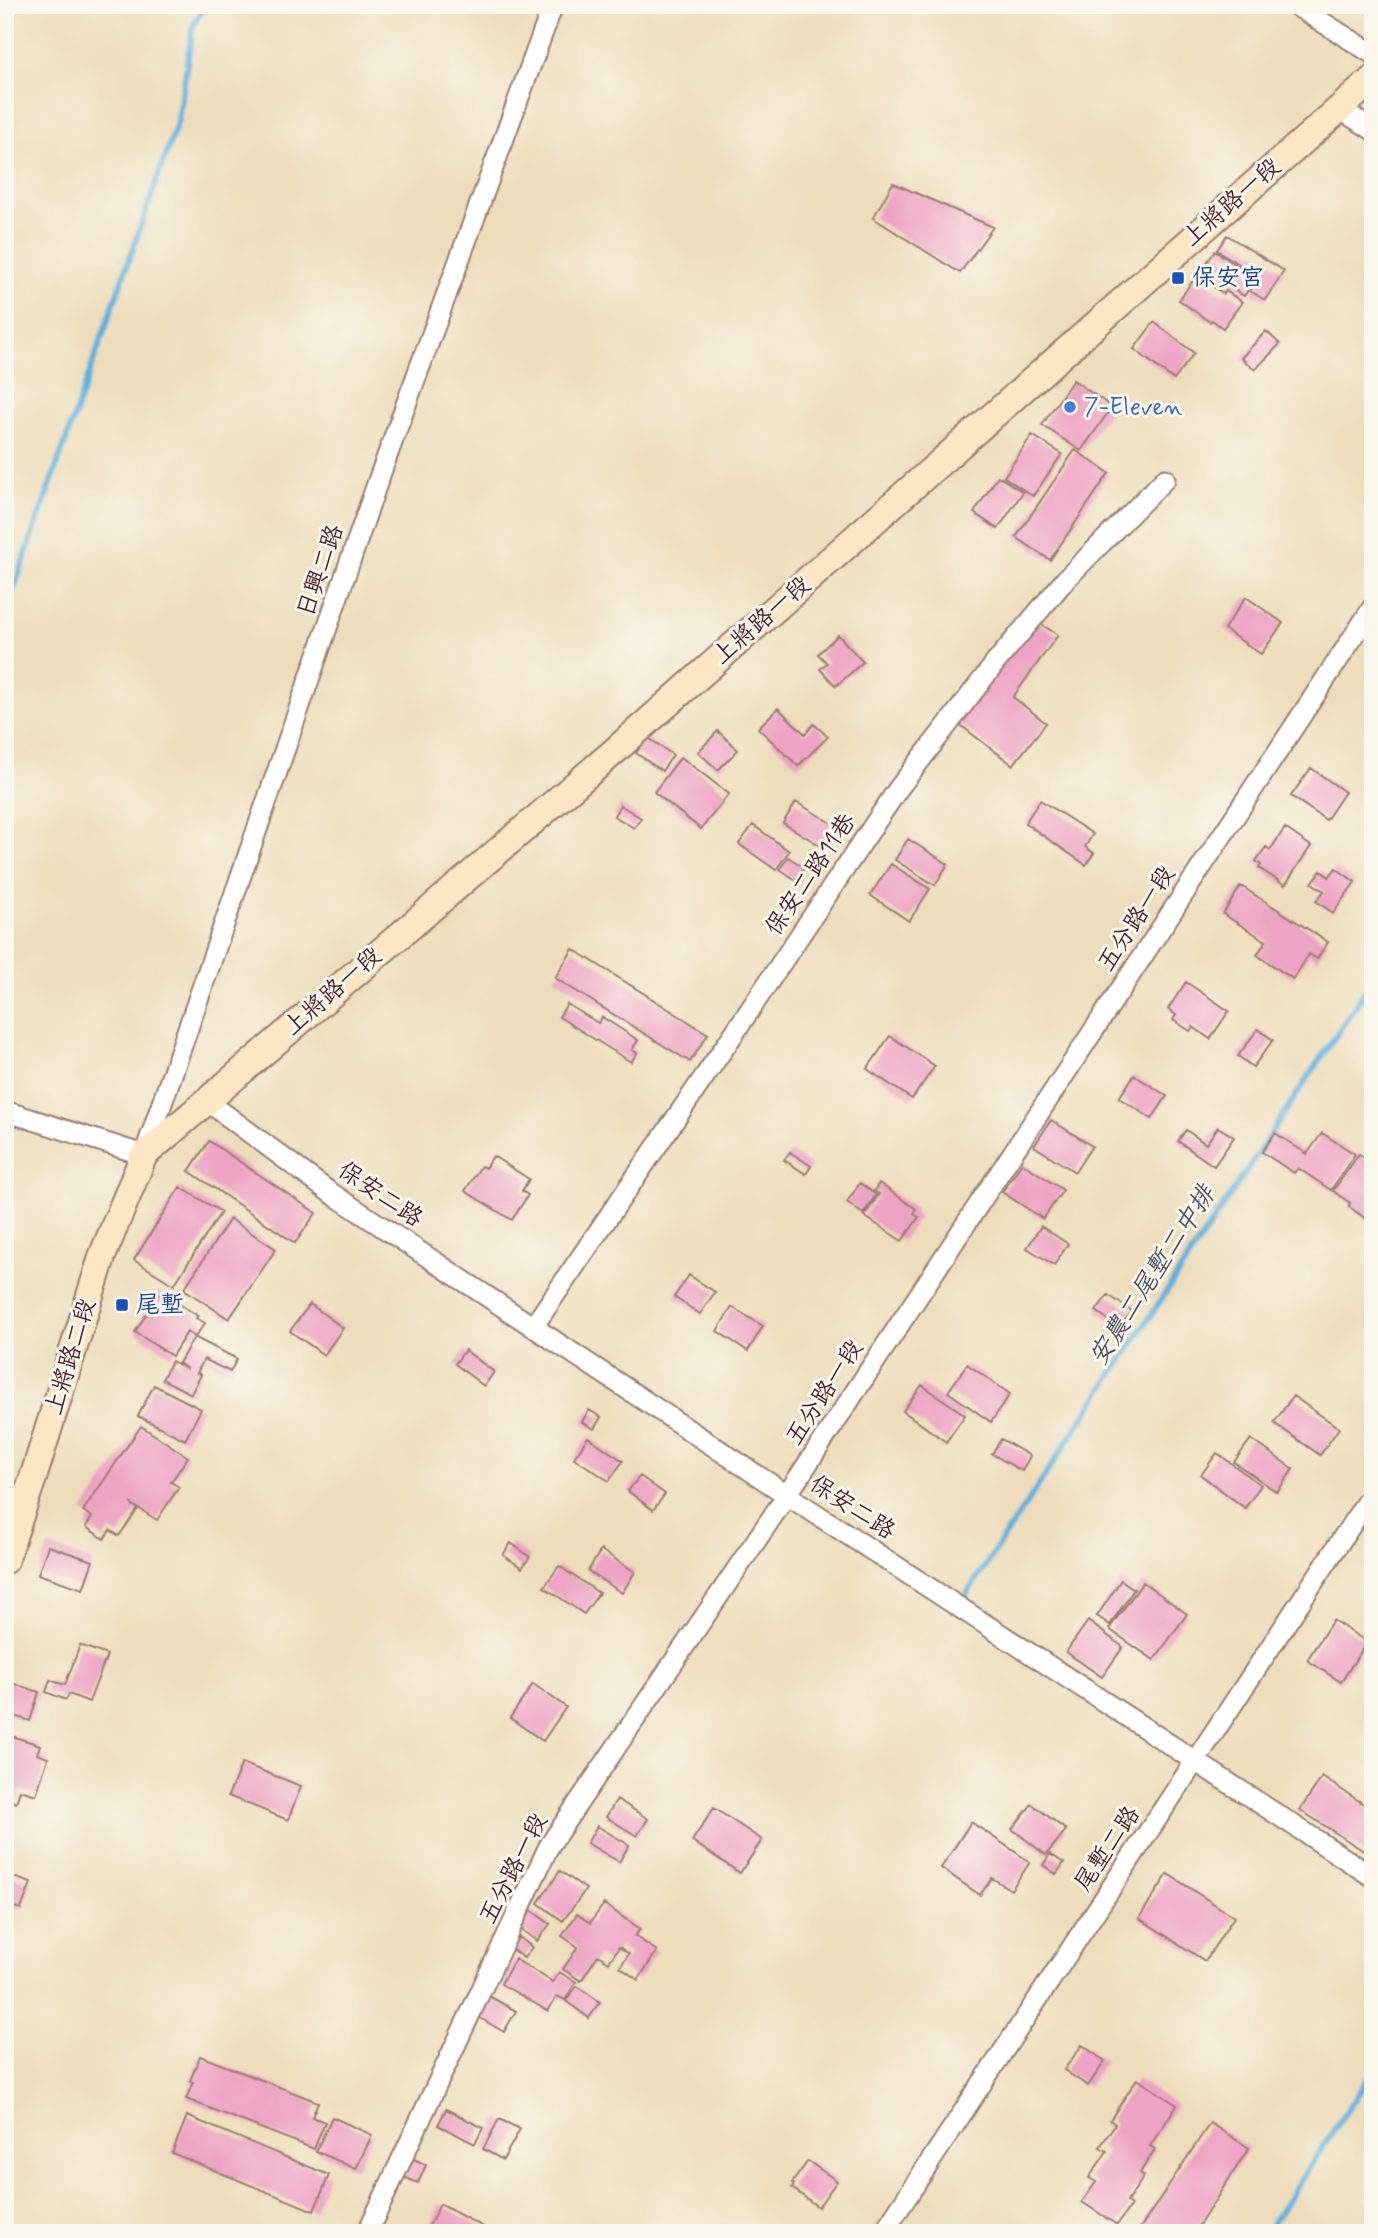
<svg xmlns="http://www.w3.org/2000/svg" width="1378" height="2238" viewBox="0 0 1378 2238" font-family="Mynerve,'LXGW WenKai TC',sans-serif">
<rect width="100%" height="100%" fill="#fbf7ec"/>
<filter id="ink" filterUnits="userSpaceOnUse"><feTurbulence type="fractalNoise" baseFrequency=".0143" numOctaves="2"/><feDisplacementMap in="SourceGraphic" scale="14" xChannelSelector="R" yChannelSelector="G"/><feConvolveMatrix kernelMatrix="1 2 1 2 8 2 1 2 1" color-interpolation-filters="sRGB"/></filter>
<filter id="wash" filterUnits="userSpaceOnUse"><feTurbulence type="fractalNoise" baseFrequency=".00686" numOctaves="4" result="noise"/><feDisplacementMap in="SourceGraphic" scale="28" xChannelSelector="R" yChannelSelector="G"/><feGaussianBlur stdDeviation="1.57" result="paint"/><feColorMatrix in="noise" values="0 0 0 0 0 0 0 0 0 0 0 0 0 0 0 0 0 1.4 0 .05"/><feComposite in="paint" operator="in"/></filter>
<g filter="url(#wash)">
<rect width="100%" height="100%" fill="#edddbb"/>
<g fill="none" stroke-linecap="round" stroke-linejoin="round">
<path stroke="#61b0db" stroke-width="6" d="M5,614L178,120L193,26L205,5
M966,1595L1373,979
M1266,2233L1373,2071"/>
</g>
<g id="blocks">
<path fill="#eda3c3" d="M893,183L993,227L960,273L873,218Z
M1227,235L1284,271L1265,300L1250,291L1259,277L1217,250Z
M1215,251L1256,278L1244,296L1203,268Z
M1197,275L1224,294L1226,291L1242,302L1223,328L1212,320L1210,322L1179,300Z
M1154,322L1194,353L1174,380L1134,349Z
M1266,331L1280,344L1255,370L1241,358Z
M1073,380L1112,407L1081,451L1042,425Z
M1032,435L1062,454L1033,496L1004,477Z
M1075,450L1109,473L1050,560L1016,537Z
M998,476L1023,492L998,529L974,513Z
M1246,597L1283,623L1261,654L1224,629Z
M1036,621L1058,635L1013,697L1046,723L1013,765L955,721Z
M838,635L863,662L836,686L820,669L827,663L818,654Z
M778,708L805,734L814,724L828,737L798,766L758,728Z
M718,731L738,750L718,770L698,752Z
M647,737L673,755L662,771L636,753Z
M681,757L729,794L701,829L654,792Z
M1311,768L1345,792L1326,820L1291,796Z
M1040,800L1093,834L1085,847L1094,853L1086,865L1025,823Z
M796,802L835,825L821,846L783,823Z
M620,805L641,818L634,828L614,816Z
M753,825L789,851L776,870L739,844Z
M1285,828L1311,846L1285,885L1259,868L1261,865L1256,861L1266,847L1270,850Z
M908,839L948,864L935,885L895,860Z
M788,857L804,867L796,880L780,869Z
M891,864L930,889L909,921L870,895Z
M1336,868L1355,882L1333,913L1316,901L1324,891L1312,883L1321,871L1329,877Z
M1241,886L1328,942L1317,959L1309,954L1293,979L1257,955L1266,941L1223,914Z
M573,949L708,1034L690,1062L555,978Z
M1186,982L1229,1011L1210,1039L1193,1027L1190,1031L1173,1020L1176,1015L1168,1009Z
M567,1004L598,1023L602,1017L638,1040L632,1050L637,1053L631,1062L559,1017Z
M1258,1029L1273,1040L1253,1067L1238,1056Z
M890,1036L935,1066L912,1099L867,1069Z
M1134,1075L1167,1096L1152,1119L1119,1098Z
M1051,1120L1092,1146L1075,1172L1034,1146Z
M1218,1127L1234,1137L1214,1166L1178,1141L1186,1130L1206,1144Z
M1275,1133L1307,1154L1322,1133L1355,1154L1331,1190L1298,1168L1294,1173L1262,1152Z
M209,1141L316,1213L295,1243L189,1171Z
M790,1152L811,1166L806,1174L784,1160Z
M1359,1154L1373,1164V1213L1368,1220L1349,1207L1350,1203L1333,1191Z
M493,1156L529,1179L522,1191L528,1195L512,1220L465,1191L481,1166L485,1168Z
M1022,1163L1063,1190L1043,1219L1002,1192Z
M860,1183L876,1195L863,1214L847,1202Z
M879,1183L916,1209L914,1214L919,1217L902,1241L864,1216L879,1194L874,1191Z
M180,1187L221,1212L174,1285L134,1260Z
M230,1219L276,1249L229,1319L184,1289Z
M1041,1226L1068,1244L1054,1265L1027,1248Z
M689,1275L715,1292L700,1314L674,1297Z
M160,1292L198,1316L196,1318L205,1323L195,1337L187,1332L172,1356L135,1332Z
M1108,1295L1132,1311L1120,1328L1096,1311Z
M310,1304L343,1328L324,1355L290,1331Z
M732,1307L763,1326L748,1351L717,1331Z
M194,1337L237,1359L230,1372L204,1359L197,1373L201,1375L191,1394L162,1379L172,1361L187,1369L179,1363Z
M465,1350L494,1372L484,1386L455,1364Z
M967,1364L1010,1394L991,1422L948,1392Z
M154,1385L201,1409L185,1440L138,1416Z
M922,1385L965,1415L946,1442L903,1411Z
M1293,1396L1339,1428L1320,1455L1274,1423Z
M589,1410L601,1417L594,1429L582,1422Z
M141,1426L188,1457L171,1482L179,1487L157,1520L130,1503L138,1509L119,1536L110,1530L104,1539L86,1527L92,1517L83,1511Z
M588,1437L623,1461L609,1481L574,1458Z
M1001,1439L1030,1456L1022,1471L992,1454Z
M1251,1439L1293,1469L1277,1492L1234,1462Z
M1217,1453L1261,1485L1245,1508L1201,1475Z
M640,1476L665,1494L653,1510L628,1491Z
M511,1543L530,1557L522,1568L503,1555Z
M48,1546L93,1561L83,1589L38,1574Z
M601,1550L635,1572L622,1593L588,1571Z
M559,1566L599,1593L584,1614L544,1587Z
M1121,1580L1134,1589L1110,1625L1097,1616Z
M1143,1582L1187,1614L1154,1660L1109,1629Z
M1333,1620L1367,1642L1341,1682L1307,1660Z
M1088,1621L1123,1647L1102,1677L1066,1652Z
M80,1645L107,1655L89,1702L69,1694L66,1700L46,1692L50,1680L65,1685Z
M5,1681L39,1692L30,1721L5,1713Z
M533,1684L566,1707L543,1741L510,1718Z
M5,1734L40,1745L37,1754L48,1758L36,1795L20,1790L16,1803L5,1799Z
M242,1763L301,1786L288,1820L228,1796Z
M1322,1777L1373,1810V1857L1300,1810Z
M617,1799L648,1819L637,1836L606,1817Z
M1032,1804L1066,1830L1046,1855L1012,1829Z
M714,1808L762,1840L740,1873L692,1841Z
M971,1822L1030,1862L1011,1890L992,1878L980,1895L941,1868Z
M597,1826L629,1845L619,1862L587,1843Z
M1050,1854L1064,1863L1056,1874L1043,1865Z
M560,1871L586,1889L563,1921L538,1903Z
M5,1874L31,1883L21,1909L5,1904Z
M1168,1874L1234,1917L1205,1961L1139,1918Z
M604,1904L640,1929L635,1936L657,1951L638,1980L620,1967L629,1954L619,1947L609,1962L598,1955L581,1981L563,1969L578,1947L562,1936L577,1914L590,1923Z
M531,1910L550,1924L537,1941L518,1927Z
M519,1937L532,1947L524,1958L510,1948Z
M515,1959L553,1982L559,1972L576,1982L565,2000L557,1996L548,2011L501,1984Z
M577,1986L600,2002L589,2018L566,2001Z
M487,1995L516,2011L504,2032L475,2015Z
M1082,2045L1105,2061L1088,2086L1064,2070Z
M200,2056L318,2102L312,2117L325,2122L314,2149L186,2099L193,2082L190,2081Z
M1137,2079L1177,2105L1150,2146L1155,2149L1140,2173L1144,2176L1127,2202L1131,2205L1117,2225L1082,2202L1096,2182L1089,2178L1107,2151L1100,2147L1115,2124L1110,2120Z
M446,2109L483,2128L475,2144L438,2125Z
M187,2116L329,2175L314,2211L172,2153Z
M332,2117L372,2135L356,2169L316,2151Z
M499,2119L520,2129L503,2160L483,2149Z
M1210,2123L1249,2148L1194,2233H1137Z
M410,2157L426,2165L418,2183L401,2176Z
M808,2161L837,2181L818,2207L792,2188L794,2184L792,2183Z
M440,2204L464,2217L495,2233L426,2232Z"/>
</g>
</g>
<g filter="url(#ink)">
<use href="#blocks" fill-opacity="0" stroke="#9c7e73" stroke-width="2"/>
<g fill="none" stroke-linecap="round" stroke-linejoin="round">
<g stroke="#9c7e73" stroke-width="23">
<path id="minor" d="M1295,5L1373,54
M1339,109L1373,130
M207,1101L328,1191L787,1495L1373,1877
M5,1111L144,1155L379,478L553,5
M533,1327L737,1029L898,789L996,662L1065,580L1165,479
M367,2233L549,1846L787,1495L1373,607
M883,2233L1373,1492"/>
</g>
<g stroke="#9c7e73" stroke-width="30">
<path id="secondary" d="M5,1560L34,1475L103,1254L144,1155L610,755L1373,79"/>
</g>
<use href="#minor" stroke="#fff" stroke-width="19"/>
<use href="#secondary" stroke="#fce6c4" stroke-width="26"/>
</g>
</g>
<g fill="#1a4fb4" stroke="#fbf7ec" stroke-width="2.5">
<rect x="1171" y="271" width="14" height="14" rx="3.5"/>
<rect x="115" y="1298" width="14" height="14" rx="3.5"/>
</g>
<circle fill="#3f7fe0" stroke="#fbf7ec" stroke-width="2.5" cx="1070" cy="407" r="7"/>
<g text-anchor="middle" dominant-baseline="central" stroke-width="6" stroke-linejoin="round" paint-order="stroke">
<g font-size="24" fill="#4a1f2b" stroke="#fbf7ec">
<text transform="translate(1232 203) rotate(-41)">上將路一段</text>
<text transform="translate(321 571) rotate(-71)">日興二路</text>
<text transform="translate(762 621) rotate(-41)">上將路一段</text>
<text transform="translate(811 875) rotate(-56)">保安二路11巷</text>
<text transform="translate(1137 919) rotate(-57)">五分路一段</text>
<text transform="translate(333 992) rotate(-41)">上將路一段</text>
<text transform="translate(380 1195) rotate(34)">保安二路</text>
<text transform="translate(71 1357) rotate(-73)">上將路二段</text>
<text transform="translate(825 1393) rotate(-57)">五分路一段</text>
<text transform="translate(852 1508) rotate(33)">保安二路</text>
<text transform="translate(1108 1849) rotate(-56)">尾塹二路</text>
<text transform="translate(514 1869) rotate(-63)">五分路一段</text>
</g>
<g font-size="24" fill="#164399" stroke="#fbf7ec" text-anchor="start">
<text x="1192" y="278">保安宮</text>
<text x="136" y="1305">尾塹</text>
</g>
<g font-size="24" fill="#366cbe" stroke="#fbf7ec" text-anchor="start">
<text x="1084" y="407">7-Eleven</text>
</g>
<g font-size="26" font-style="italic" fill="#525269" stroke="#fbf7ec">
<text transform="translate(1153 1276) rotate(-57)">安農二尾塹二中排</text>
</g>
</g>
<rect width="1378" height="2238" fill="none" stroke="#fbf7ec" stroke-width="28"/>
</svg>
